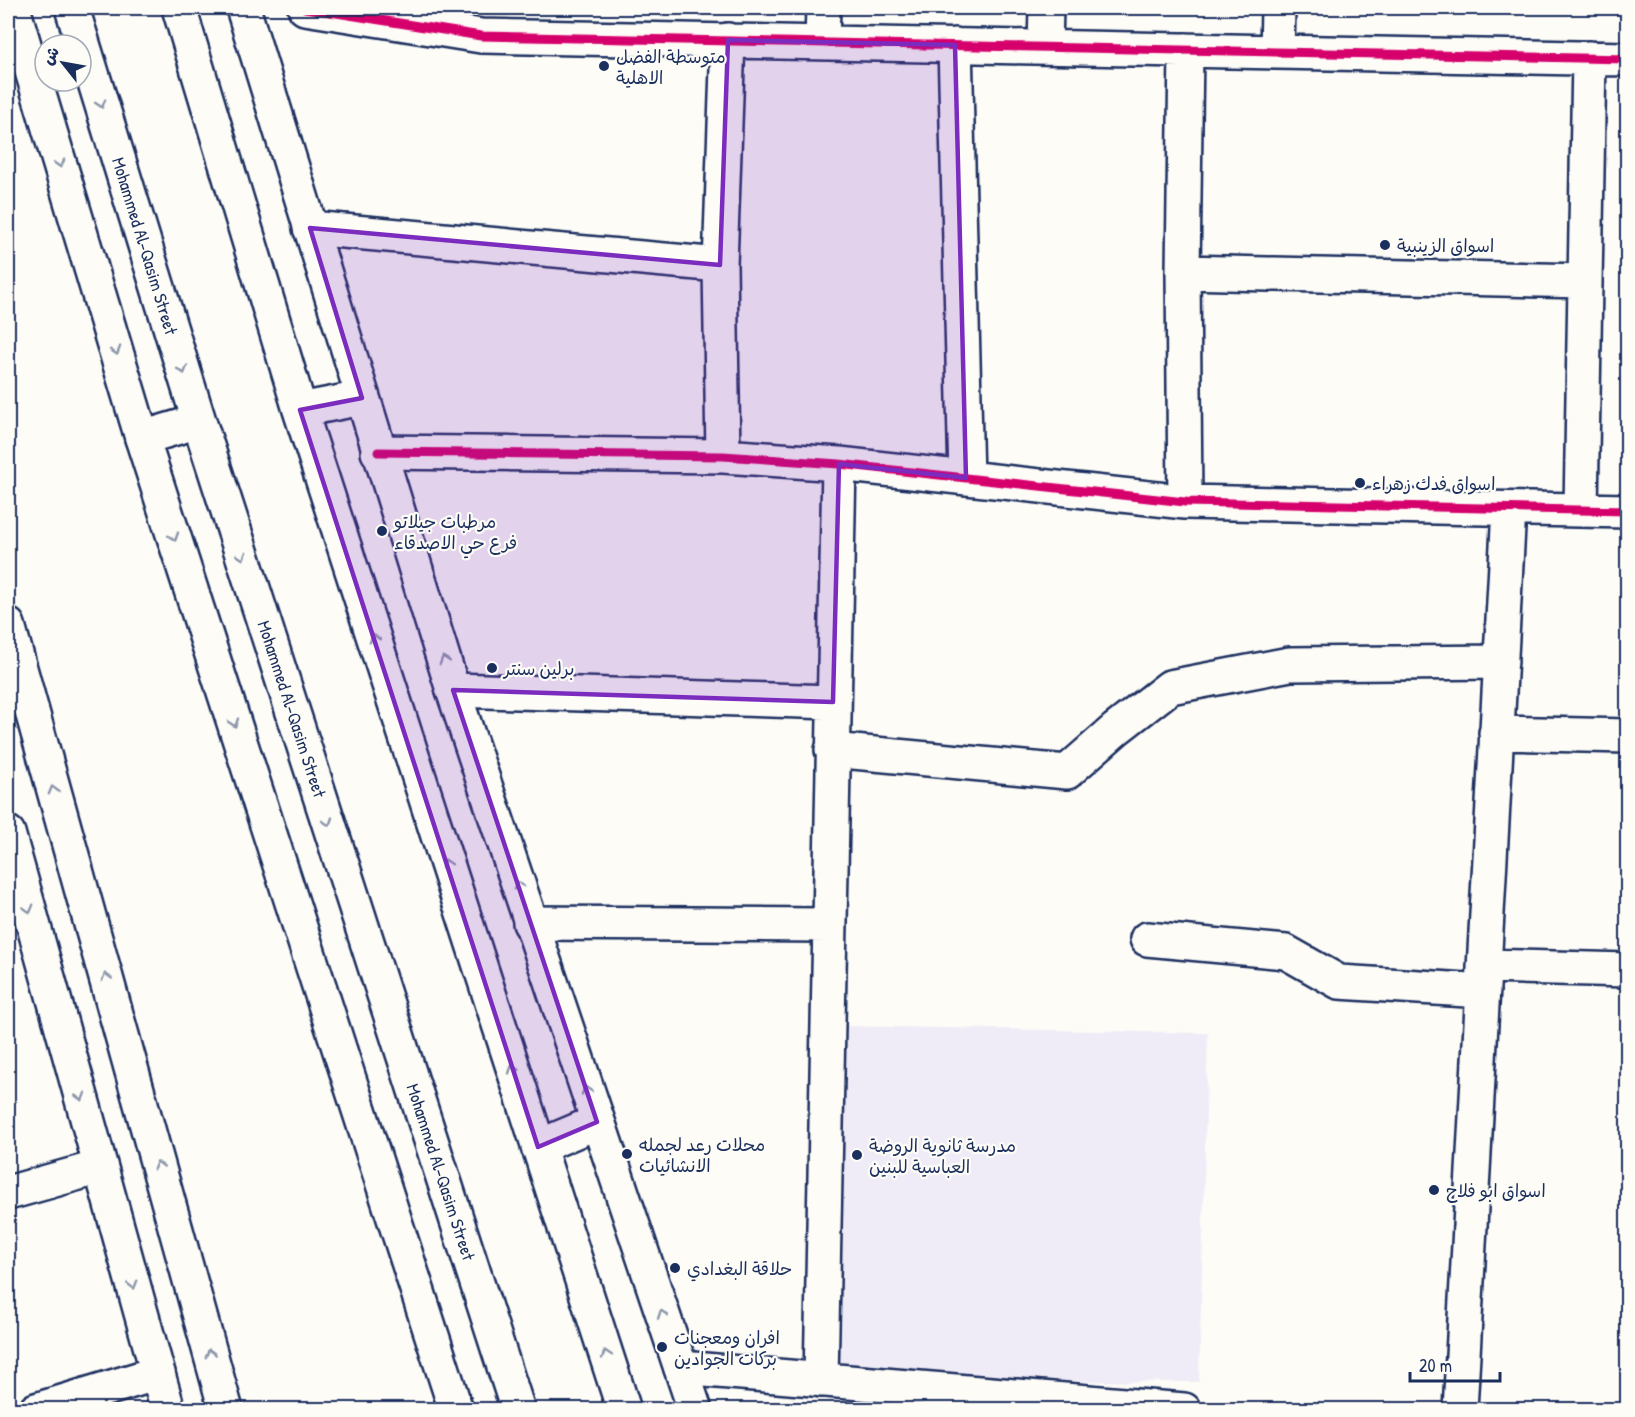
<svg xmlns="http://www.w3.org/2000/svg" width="1635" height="1417" viewBox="0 0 1635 1417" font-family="'Patrick Hand','Playpen Sans Arabic',sans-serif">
<rect width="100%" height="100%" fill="#fdfcf7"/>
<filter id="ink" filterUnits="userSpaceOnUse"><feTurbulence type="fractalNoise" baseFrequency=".0167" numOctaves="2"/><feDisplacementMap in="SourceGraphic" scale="12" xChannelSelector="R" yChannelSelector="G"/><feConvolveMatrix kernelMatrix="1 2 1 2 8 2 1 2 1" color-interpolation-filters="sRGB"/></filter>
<g filter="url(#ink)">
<path fill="#f0ecf7" d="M844,1026L1208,1033L1199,1382L834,1380Z"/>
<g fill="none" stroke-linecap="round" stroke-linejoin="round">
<g stroke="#1b2f5e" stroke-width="38">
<path id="street" d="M305,8L481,36L1628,59
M822,42L823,8
M955,45L966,478
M1045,47L1046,8
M1277,52L1278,8
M310,228L720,265
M1183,272L1585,281
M378,452L723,456L839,464L1185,502L1628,511
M723,456L720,265L728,40
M1185,502L1183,272L1186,50
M1581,510L1589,58
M453,690L833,702
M1496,733L1628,736
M832,750L1067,772L1116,729L1170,687L1290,664L1501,662
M530,923L828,925
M1147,939L1286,952L1339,982L1483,991
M1484,966L1628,970
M8,1193L100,1167
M681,1368L1184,1410
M821,1380L839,464
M36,1410L158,1373
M1460,1410L1509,509"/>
</g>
<g stroke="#1b2f5e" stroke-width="38">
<path id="secondary" d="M13,8L142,438L456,1410
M243,8L453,690L695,1410
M8,625L226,1410
M8,833L168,1410"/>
</g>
<g stroke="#1b2f5e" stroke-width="38">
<path id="primary" d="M72,8L199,421L518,1410
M179,8L300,410L624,1410
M300,410L362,398
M142,438L199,421
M538,1147L597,1122"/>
</g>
<use href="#street" stroke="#fdfcf7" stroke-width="33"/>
<use href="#secondary" stroke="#fdfcf7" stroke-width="33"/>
<use href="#primary" stroke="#fdfcf7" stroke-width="33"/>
<g stroke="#fdfcf7" stroke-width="13">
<path id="cycleway" d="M305,8L481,36L1628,59
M378,452L723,456L839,464L1185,502L1628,511"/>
</g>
<use href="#cycleway" stroke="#d6006c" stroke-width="9"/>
</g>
<defs><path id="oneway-chevron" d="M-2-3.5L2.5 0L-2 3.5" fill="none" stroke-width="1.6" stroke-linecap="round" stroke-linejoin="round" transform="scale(1.5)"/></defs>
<g stroke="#8c96aa">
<use href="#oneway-chevron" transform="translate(101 104) rotate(73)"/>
<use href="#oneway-chevron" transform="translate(60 164) rotate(73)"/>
<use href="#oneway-chevron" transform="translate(116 351) rotate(73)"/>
<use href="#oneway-chevron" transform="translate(183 370) rotate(73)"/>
<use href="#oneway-chevron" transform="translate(174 537) rotate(72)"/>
<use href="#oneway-chevron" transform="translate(242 556) rotate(72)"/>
<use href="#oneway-chevron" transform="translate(374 638) rotate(-108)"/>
<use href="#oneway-chevron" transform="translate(444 660) rotate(-107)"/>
<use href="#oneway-chevron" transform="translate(234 723) rotate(72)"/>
<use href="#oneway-chevron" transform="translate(53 790) rotate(-106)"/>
<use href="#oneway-chevron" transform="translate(328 822) rotate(72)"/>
<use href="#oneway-chevron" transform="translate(446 863) rotate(-108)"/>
<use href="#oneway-chevron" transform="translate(518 885) rotate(-108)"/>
<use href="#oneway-chevron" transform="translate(29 909) rotate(74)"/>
<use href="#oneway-chevron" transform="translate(106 977) rotate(-106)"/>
<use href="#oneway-chevron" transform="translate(513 1069) rotate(-108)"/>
<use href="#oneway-chevron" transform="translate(586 1090) rotate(-108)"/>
<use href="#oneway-chevron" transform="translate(81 1097) rotate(74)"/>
<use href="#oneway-chevron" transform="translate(158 1165) rotate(-106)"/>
<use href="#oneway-chevron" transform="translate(133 1285) rotate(74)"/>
<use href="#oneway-chevron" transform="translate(662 1314) rotate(-109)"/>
<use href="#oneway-chevron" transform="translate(210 1353) rotate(-106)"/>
<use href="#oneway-chevron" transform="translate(606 1354) rotate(-108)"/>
</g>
</g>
<path fill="#7b2cbf" fill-opacity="0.2" stroke="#7b2cbf" stroke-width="4.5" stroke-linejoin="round" d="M728,40L955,45L966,478L839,464L833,702L453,690L597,1122L538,1147L300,410L362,398L310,228L720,265Z"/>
<g fill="#1b2f5e" stroke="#fdfcf7" stroke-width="2">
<circle cx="604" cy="66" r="6"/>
<circle cx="1385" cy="245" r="6"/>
<circle cx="1360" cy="483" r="6"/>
<circle cx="382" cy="531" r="6"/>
<circle cx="492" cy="668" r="6"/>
<circle cx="627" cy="1154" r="6"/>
<circle cx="857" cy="1155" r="6"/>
<circle cx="1434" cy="1190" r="6"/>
<circle cx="675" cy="1268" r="6"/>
<circle cx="662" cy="1347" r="6"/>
</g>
<g text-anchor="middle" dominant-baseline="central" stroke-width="4.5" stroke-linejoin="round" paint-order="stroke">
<g font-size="18" fill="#1b2f5e" stroke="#fdfcf7" text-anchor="start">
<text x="616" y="56">متوسطة الفضل<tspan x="616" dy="21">الاهلية</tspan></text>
<text x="1397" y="245">اسواق الزينبية</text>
<text x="1372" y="483">اسواق فدك زهراء</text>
<text x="394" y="521">مرطبات جيلاتو<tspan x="394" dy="21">فرع حي الاصدقاء</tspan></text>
<text x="504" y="668">برلين سنتر</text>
<text x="639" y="1144">محلات رعد لجمله<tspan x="639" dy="21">الانشائيات</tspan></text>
<text x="869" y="1145">مدرسة ثانوية الروضة<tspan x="869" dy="21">العباسية للبنين</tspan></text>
<text x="1446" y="1190">اسواق ابو فلاح</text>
<text x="687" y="1268">حلاقة البغدادي</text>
<text x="674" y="1337">افران ومعجنات<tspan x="674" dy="21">بركات الجوادين</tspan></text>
</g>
<g font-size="18" fill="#1b2f5e" stroke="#fdfcf7">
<text transform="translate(145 246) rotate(73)">Mohammed Al-Qasim Street</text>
<text transform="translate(292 709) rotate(72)">Mohammed Al-Qasim Street</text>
<text transform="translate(441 1172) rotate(72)">Mohammed Al-Qasim Street</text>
</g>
</g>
<rect width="1635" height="1417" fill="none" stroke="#fdfcf7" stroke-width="30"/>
<rect x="15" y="15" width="1605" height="1387" fill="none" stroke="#1b2f5e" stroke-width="2" filter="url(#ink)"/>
<g transform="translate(63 63) rotate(301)"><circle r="28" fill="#fdfcf7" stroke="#a3aaba" stroke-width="1.5"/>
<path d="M0-4.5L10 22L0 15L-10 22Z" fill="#1b2f5e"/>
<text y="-9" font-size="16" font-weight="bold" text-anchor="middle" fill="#1b2f5e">ش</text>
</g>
<path d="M1410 1372v9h90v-9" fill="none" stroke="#1b2f5e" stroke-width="3"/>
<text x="1419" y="1372" font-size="18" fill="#1b2f5e" stroke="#fdfcf7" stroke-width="4.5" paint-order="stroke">20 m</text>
</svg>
